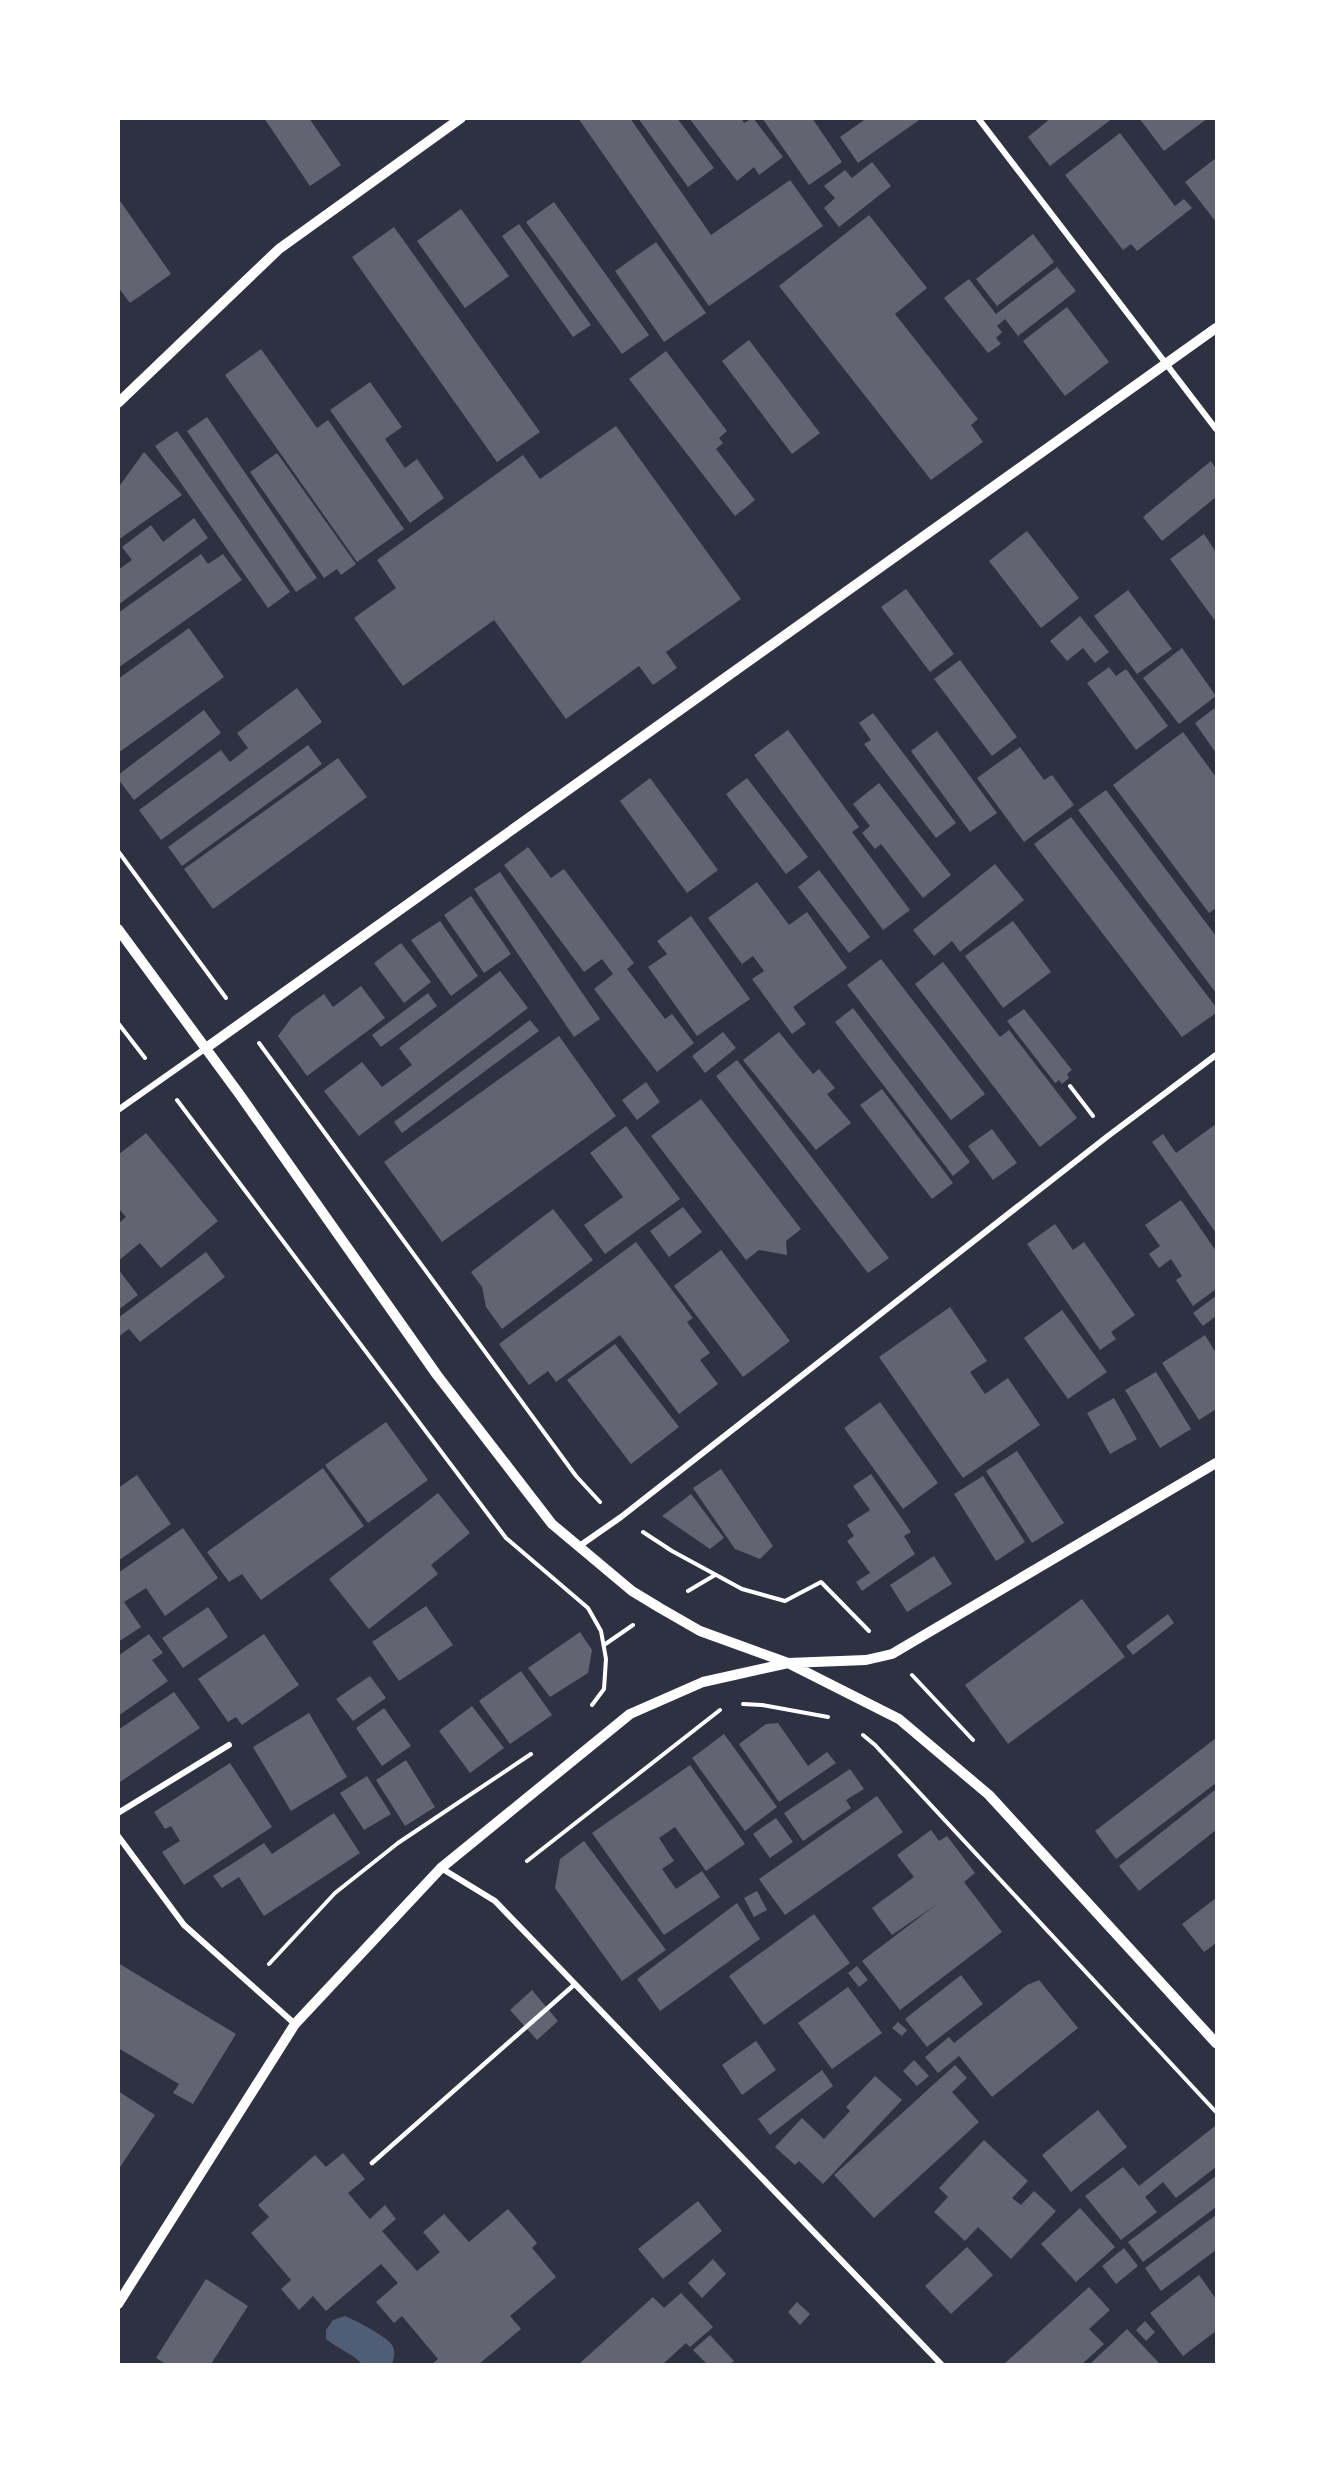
<svg xmlns="http://www.w3.org/2000/svg" width="1335" height="2483" viewBox="0 0 1335 2483" font-family="Signika,sans-serif">
<rect width="100%" height="100%" fill="#2d3142"/>
<path fill="#4f5d75" d="M345,2316C355,2320 386,2336 392,2345C396,2351 394,2358 392,2364H362C352,2353 338,2349 326,2339V2330L333,2320Z"/>
<path fill="#626471" d="M264,118H309L341,165L310,186Z
M578,118H630L711,235L790,180L823,226L709,306Z
M638,118H677L714,168L688,187Z
M689,118H741L744,123L753,118L783,157L759,175L754,167L737,181Z
M762,118H812L842,162L809,185Z
M867,118H922L858,163L840,137Z
M1051,118H1113L1050,166L1028,137Z
M1139,118H1208L1164,151Z
M1120,133L1175,206L1184,199L1192,208L1137,251L1131,244L1123,250L1065,175Z
M1216,158V222L1185,182Z
M872,162L891,186L839,227L824,208L835,198L824,186L845,170L852,178Z
M118,198L171,274L130,303L118,287Z
M554,202L649,335L622,354L526,222Z
M461,209L509,276L465,308L417,241Z
M869,215L927,288L895,314L978,419L971,425L983,442L931,480L779,286Z
M519,224L591,325L573,337L502,236Z
M394,227L540,432L497,462L352,257Z
M1033,234L1054,262L997,306L976,279Z
M656,242L706,313L664,342L615,271Z
M1057,267L1076,291L1018,336L1005,319L997,326L1002,332L996,338L1001,344L988,353L944,298L969,279L996,314Z
M1067,307L1109,362L1065,396L1023,341Z
M749,340L820,433L792,454L722,361Z
M261,349L317,428L328,420L404,529L357,562L225,375Z
M666,351L727,431L719,438L723,443L716,449L755,500L735,516L629,379Z
M370,382L402,427L385,439L405,468L417,459L444,498L410,523L330,410Z
M207,417L317,578L296,592L187,431Z
M616,426L741,599L666,652L677,668L653,685L639,666L566,719L494,620L403,686L354,618L396,588L377,560L523,455L540,479Z
M177,431L290,592L268,608L155,446Z
M144,452L182,495L118,540V488Z
M277,453L356,564L341,575L337,569L324,578L250,472Z
M1211,461L1216,469V497L1162,541L1143,517Z
M194,518L208,538L118,605V570L132,560L122,547L151,525L163,542Z
M1027,531L1079,598L1041,628L989,561Z
M1204,534L1216,552V622L1170,559Z
M201,554L208,564L223,554L242,580L118,668V613Z
M906,589L954,654L930,672L881,607Z
M1128,590L1172,649L1137,674L1094,616Z
M1080,616L1109,652L1095,663L1083,648L1067,661L1050,641Z
M189,628L224,677L118,753V679Z
M1182,648L1216,696L1179,724L1143,678Z
M960,660L1017,737L992,756L934,679Z
M1109,667L1116,676L1126,669L1168,726L1136,750L1087,683Z
M297,688L322,722L161,840L139,810L221,750L230,762L248,748L237,733Z
M1216,707V753L1195,723Z
M204,710L221,733L134,800L118,779V775Z
M873,713L956,823L936,838L864,744L871,740L859,723Z
M788,730L859,827L852,832L910,910L883,930L754,755Z
M937,731L997,813L970,832L911,751Z
M1183,732L1216,777V908L1209,913L1113,785Z
M308,745L322,764L182,866L168,847Z
M1020,747L1044,780L1052,775L1074,805L1024,842L977,778Z
M338,758L367,797L213,909L184,869Z
M650,778L718,870L687,893L620,801Z
M747,778L808,857L786,874L726,794Z
M879,783L951,875L923,898L881,844L875,849L862,833L870,826L853,804Z
M1106,790L1216,936V993L1078,810Z
M1071,817L1216,1007V1013L1182,1037L1034,844Z
M528,847L551,878L564,869L634,963L627,969L665,1019L672,1014L694,1043L657,1072L594,989L613,974L602,959L584,972L504,865Z
M995,864L1024,900L960,952L952,941L934,956L913,930Z
M819,870L870,937L849,953L798,887Z
M500,872L600,1019L574,1037L474,889Z
M757,882L789,925L807,912L847,968L793,1007L806,1024L792,1034L752,979L764,971L753,956L742,964L708,918Z
M471,896L511,954L484,973L444,915Z
M691,916L750,999L697,1036L648,967L667,954L657,941Z
M440,921L478,976L451,996L411,940Z
M1013,921L1051,972L1003,1008L965,956Z
M401,943L431,982L404,1003L374,963Z
M881,959L985,1094L951,1120L847,985Z
M943,962L1000,1037L1009,1030L1077,1118L1040,1147L915,984Z
M500,971L528,1008L359,1136L324,1091L362,1062L382,1087L412,1065L399,1048Z
M361,986L385,1018L307,1076L278,1036L292,1017L324,994L333,1007Z
M428,993L437,1006L381,1047L372,1035Z
M853,1008L970,1162L953,1176L835,1022Z
M1024,1009L1072,1070L1067,1074L1069,1078L1062,1084L1059,1080L1055,1083L1007,1021Z
M530,1020L539,1031L402,1133L394,1122Z
M723,1032L736,1048L705,1073L692,1056Z
M779,1032L813,1074L819,1069L835,1088L827,1094L851,1123L816,1150L743,1060Z
M559,1036L616,1116L442,1242L384,1162Z
M737,1060L889,1258L868,1273L716,1076Z
M646,1082L660,1102L637,1120L622,1100Z
M882,1089L953,1183L932,1199L860,1105Z
M701,1099L801,1229L786,1241L787,1255L759,1250L746,1260L651,1136Z
M1216,1124V1233L1152,1142L1163,1134L1176,1153Z
M626,1126L680,1199L605,1254L584,1225L623,1197L590,1153Z
M992,1129L1017,1163L993,1180L968,1146Z
M146,1133L218,1221L161,1268L140,1243L118,1261V1224L126,1217L118,1208V1155Z
M1181,1200L1216,1251V1289L1193,1306L1176,1280L1182,1276L1171,1259L1159,1268L1149,1254L1160,1246L1145,1225Z
M683,1207L702,1232L669,1257L650,1231Z
M553,1209L593,1260L502,1329L486,1307L482,1287L471,1272Z
M1055,1224L1073,1250L1084,1242L1135,1315L1111,1332L1116,1339L1100,1350L1027,1244Z
M636,1242L693,1318L687,1322L710,1353L700,1360L718,1384L679,1414L620,1335L556,1382L548,1371L529,1385L499,1344Z
M721,1250L790,1341L743,1377L674,1286Z
M206,1252L225,1277L140,1342L129,1329L118,1337V1318Z
M118,1269L138,1295L118,1310Z
M1216,1296V1316L1203,1326L1193,1313Z
M950,1307L987,1361L970,1372L985,1394L1008,1378L1040,1425L963,1478L879,1357Z
M1062,1310L1107,1372L1068,1399L1024,1338Z
M1205,1335L1216,1353V1409L1199,1420L1162,1363Z
M615,1344L679,1427L631,1464L567,1380Z
M1156,1372L1191,1429L1160,1448L1125,1390Z
M1114,1398L1137,1439L1110,1454L1087,1413Z
M880,1402L938,1483L903,1509L844,1428Z
M386,1422L428,1480L368,1523L325,1465Z
M1017,1451L1064,1523L1032,1543L986,1471Z
M323,1468L364,1526L261,1600L242,1574L229,1582L207,1552Z
M721,1469L773,1546L760,1559L735,1549L693,1488Z
M871,1474L911,1532L904,1536L915,1554L862,1591L856,1582L870,1573L847,1541L854,1536L847,1525L870,1510L853,1486Z
M137,1475L171,1524L118,1561V1488Z
M983,1476L1025,1542L996,1561L954,1494Z
M438,1493L470,1533L431,1565L438,1574L369,1629L329,1579Z
M691,1494L724,1538L710,1549L662,1516Z
M183,1528L218,1578L165,1616L146,1588L124,1602L141,1627L118,1642V1573Z
M934,1556L952,1584L907,1612L890,1585Z
M1082,1599L1125,1657L1008,1744L965,1685Z
M426,1606L453,1645L399,1681L372,1642Z
M208,1607L228,1637L183,1668L162,1638Z
M1168,1614L1174,1623L1133,1655L1126,1646Z
M580,1632L592,1650L588,1673L550,1697L528,1668Z
M149,1634L163,1653L152,1660L168,1681L118,1716V1656Z
M264,1634L299,1685L242,1725L236,1717L228,1722L198,1679Z
M521,1671L552,1715L510,1744L479,1701Z
M370,1676L386,1698L353,1721L336,1699Z
M174,1692L200,1728L120,1782L118,1779V1730Z
M472,1706L504,1748L470,1773L439,1731Z
M384,1708L411,1746L382,1766L356,1728Z
M309,1713L347,1777L291,1811L253,1747Z
M778,1723L808,1766L827,1752L836,1763L779,1802L739,1744L766,1724Z
M724,1734L777,1807L745,1831L692,1758Z
M1216,1738V1783L1116,1859L1095,1831Z
M406,1760L435,1807L405,1826L376,1780Z
M230,1763L272,1827L184,1885L162,1852L180,1841L171,1826L165,1829L154,1812Z
M690,1765L745,1844L706,1871L675,1827L659,1838L674,1861L662,1869L676,1889L702,1871L720,1897L664,1935L592,1833Z
M850,1769L864,1789L846,1800L851,1808L803,1841L784,1813Z
M367,1776L391,1814L364,1830L340,1793Z
M1216,1789V1830L1139,1891L1119,1866Z
M877,1796L903,1832L785,1915L759,1879Z
M334,1813L360,1853L264,1916L239,1877L222,1888L213,1876L264,1843L272,1854Z
M776,1818L793,1842L770,1858L753,1834Z
M931,1830L939,1841L947,1836L975,1873L964,1882L1002,1932L900,2010L862,1961L937,1904L892,1935L872,1908L914,1877L897,1855Z
M584,1841L666,1950L622,1981L555,1888L560,1859Z
M757,1891L767,1910L754,1917L744,1898Z
M1216,1898V1943L1204,1952L1182,1924Z
M737,1903L760,1939L660,2011L637,1979Z
M814,1914L850,1963L764,2025L729,1976Z
M118,1963L236,2034L193,2104L173,2093L179,2084L118,2048Z
M857,1966L868,1980L859,1987L848,1973Z
M961,1975L983,2004L927,2047L905,2019Z
M1039,1980L1078,2028L992,2097L959,2056L938,2073L925,2057L949,2037L954,2043L1027,1985Z
M848,1987L882,2033L832,2069L798,2023Z
M532,1990L558,2021L537,2040L510,2010Z
M898,2022L907,2030L902,2036L892,2028Z
M756,2041L776,2070L742,2095L722,2065Z
M914,2060L929,2076L917,2086L903,2071Z
M955,2065L967,2078L952,2092L979,2122L874,2218L834,2175Z
M822,2070L833,2086L770,2135L758,2119Z
M875,2076L902,2100L823,2184L799,2161L795,2165L775,2147L802,2118L824,2139L850,2111L846,2107Z
M118,2091L155,2115L118,2170Z
M1098,2110L1127,2147L1071,2192L1042,2155Z
M1215,2126L1216,2167L1176,2198L1163,2182L1145,2197L1157,2212L1121,2240L1085,2196L1123,2167L1139,2186Z
M984,2140L1028,2181L1012,2198L1021,2205L1034,2191L1056,2211L1011,2259L978,2227L965,2241L934,2212L948,2197L939,2188Z
M343,2153L365,2179L348,2193L370,2219L385,2205L396,2219L382,2231L417,2271L440,2252L423,2232L444,2214L469,2242L508,2209L537,2243L532,2248L556,2277L510,2316L521,2329L479,2364H432L438,2359L402,2316L394,2323L376,2302L398,2283L381,2264L326,2311L313,2296L299,2310L281,2289L291,2280L251,2233L269,2217L258,2205L315,2155L326,2167Z
M1216,2176V2207L1143,2262L1128,2242Z
M698,2201L722,2231L663,2279L638,2249Z
M1080,2208L1115,2247L1076,2282L1041,2244Z
M1216,2215V2250L1161,2291L1145,2268Z
M967,2247L993,2275L951,2314L925,2286Z
M1124,2248L1138,2266L1116,2284L1102,2266Z
M713,2259L726,2274L702,2298L688,2283Z
M1199,2275L1216,2299V2331L1183,2356L1150,2313Z
M206,2279L248,2306L211,2364H166L156,2358Z
M1089,2287L1110,2310L1089,2329L1104,2344L1082,2364H1004Z
M681,2293L713,2327L690,2347L686,2343L663,2364H579L653,2297L664,2308Z
M797,2302L810,2314L800,2325L788,2312Z
M1145,2321L1155,2332L1146,2341L1136,2330Z
M1127,2329L1160,2364H1090Z
M710,2335L734,2361L730,2364H707L693,2350Z"/>
<g fill="none" stroke-linecap="round" stroke-linejoin="round">
<path stroke="#fff" stroke-width="4" d="M118,851L226,998
M118,1023L145,1058
M259,1043L576,1476L600,1502
M1070,1086L1093,1116
M177,1100L506,1538L588,1608L601,1631L606,1659L604,1689L592,1705
M643,1532L672,1551L742,1589L785,1601L821,1582L869,1631
M688,1591L715,1575
M604,1645L633,1625
M912,1675L973,1740
M743,1704L762,1705L828,1717
M863,1735L875,1745L1216,2112
M527,1861L720,1710
M269,1964L335,1893L398,1843L531,1754"/>
<path stroke="#fff" stroke-width="4.5" d="M372,2163L575,1984"/>
<path stroke="#fff" stroke-width="6" d="M978,118L1216,429
M118,1110L206,1048
M578,1547L621,1517L1108,1136L1216,1055
M118,1813L229,1745
M118,1836L184,1925L295,2024
M441,1868L495,1901L941,2364"/>
<path stroke="#fff" stroke-width="10" d="M118,403L279,249L461,118
M118,929L240,1095L437,1375L552,1524L632,1591L660,1608L700,1631L788,1663L899,1719L989,1795L1216,2043
M206,1048L1216,328
M118,2304L295,2024L441,1868L630,1714L703,1682L788,1663L866,1660L892,1654L1216,1463"/>
</g>
<rect width="1335" height="2483" fill="none" stroke="#ffffff" stroke-width="240"/>
</svg>
